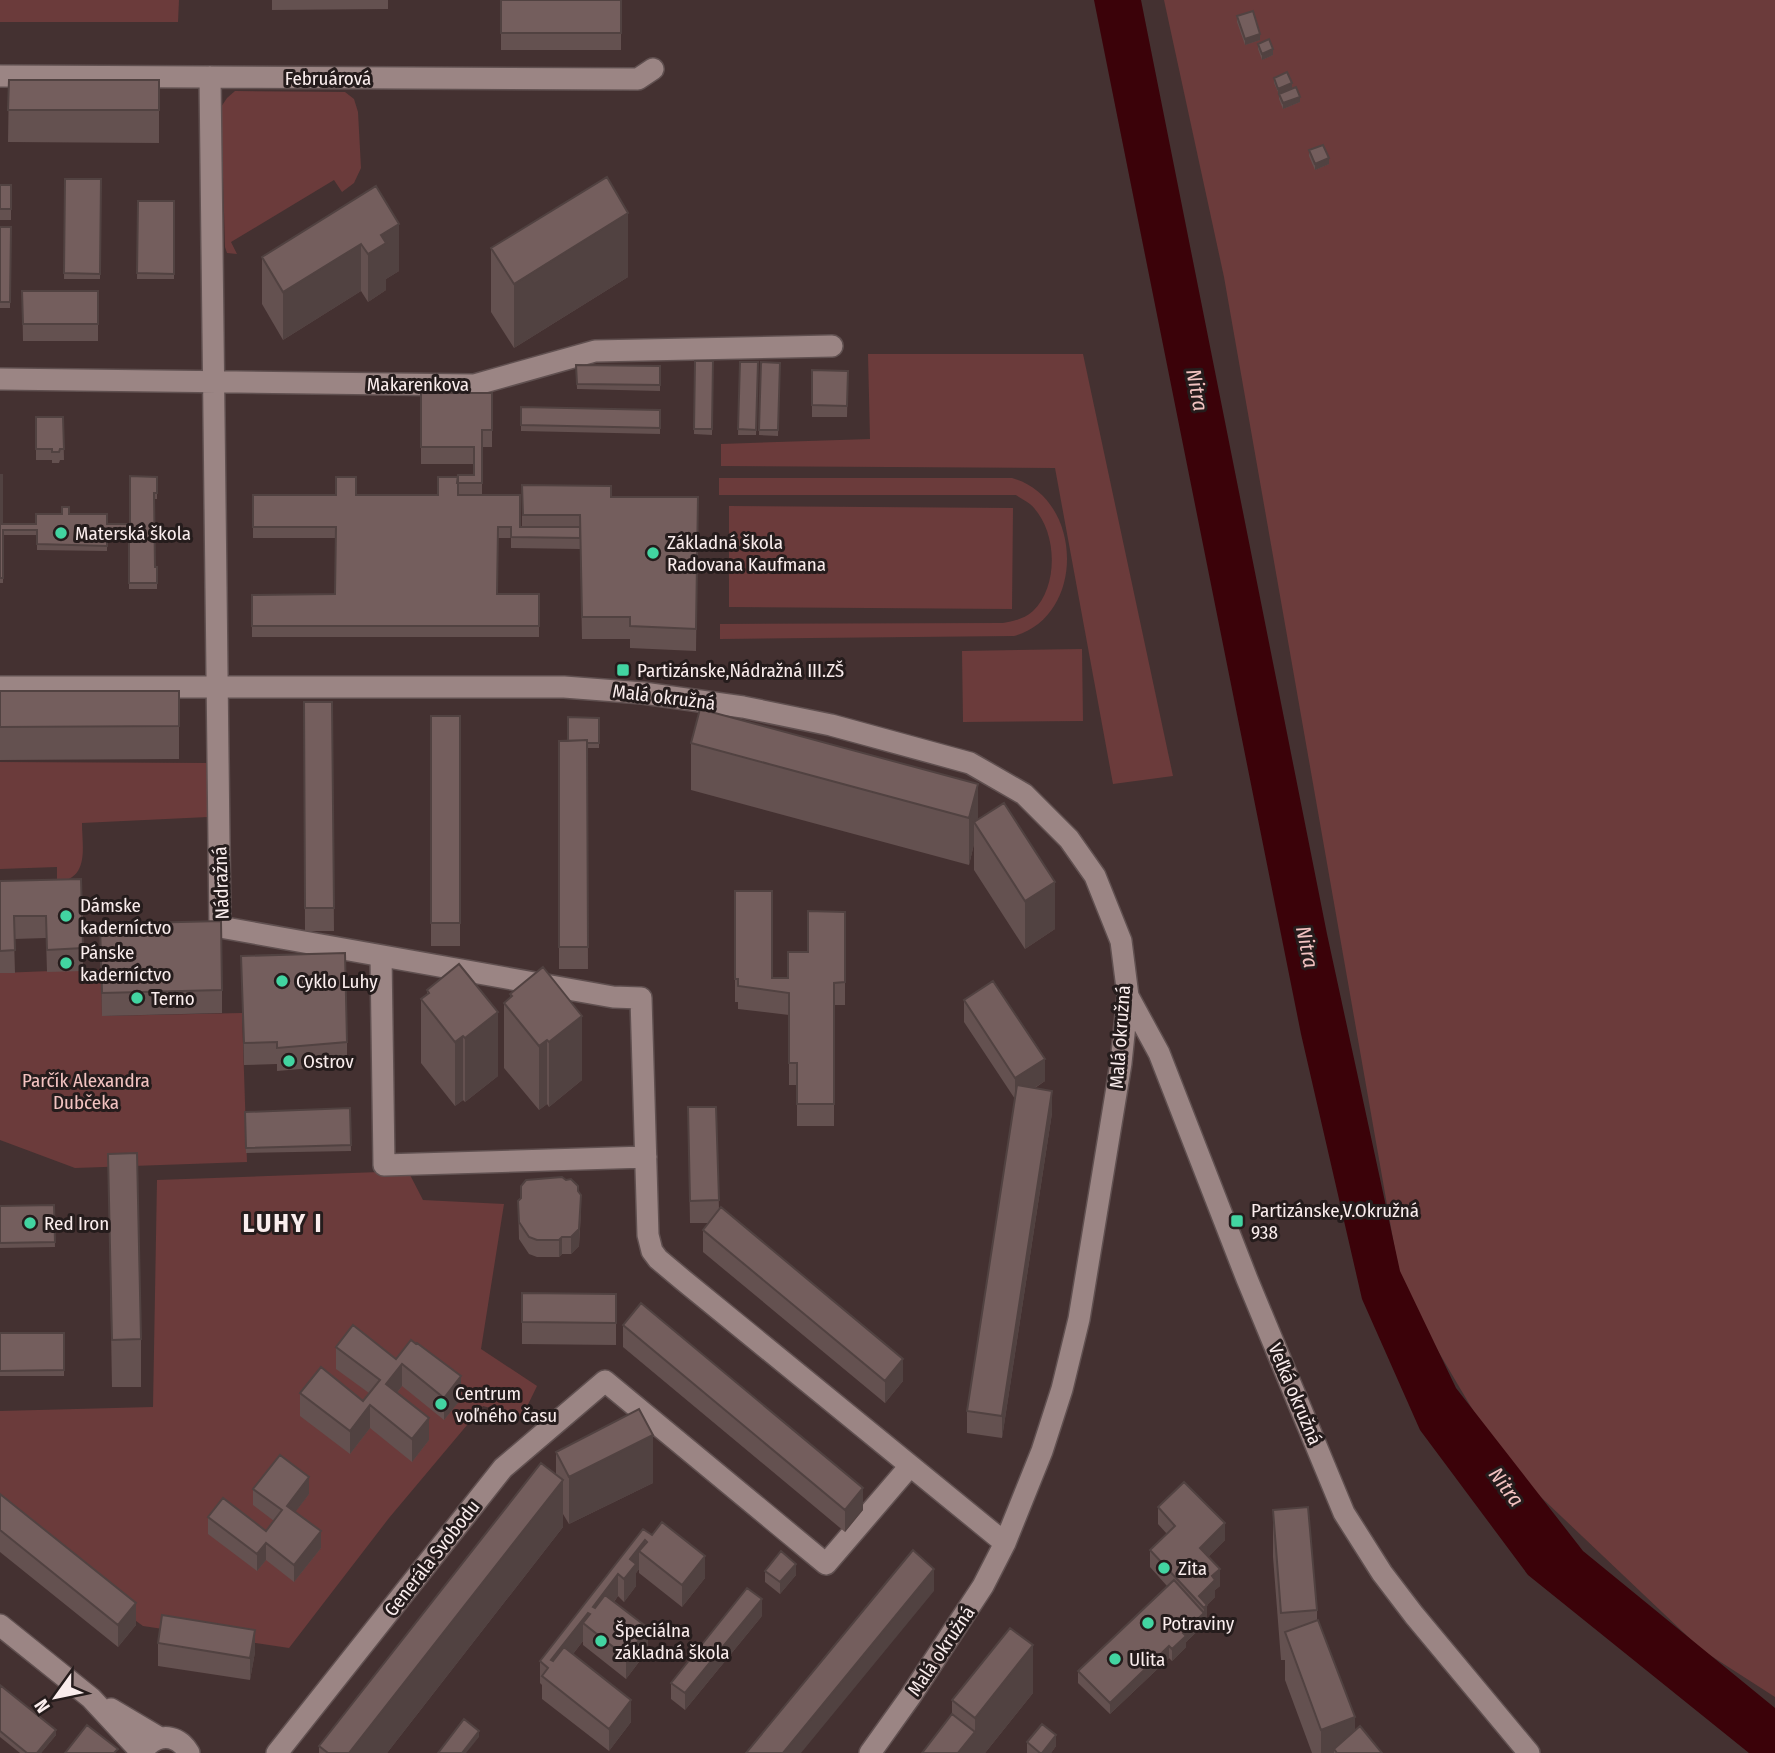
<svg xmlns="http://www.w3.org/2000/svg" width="1775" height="1753" viewBox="0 0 1775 1753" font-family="'Fira Sans Condensed',sans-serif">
<rect width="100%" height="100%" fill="#443131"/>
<path fill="#6b3b3b" d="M0,0H179L178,22H0Z
M1164,0H1775V1697L1702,1650L1503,1461L1402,1290L1224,277Z
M235,91L345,92L354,99L358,112L361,168L354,183L342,192L334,180L231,242L237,254L227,253L225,247L221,107L227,98Z
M868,354H1083L1173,776L1113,784L1055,468L721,466V444L870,439Z
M719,478H1012C1083,497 1087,616 1014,636L720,639V624L1003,623C1014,621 1024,619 1033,611C1060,585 1057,528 1030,504C1026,501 1020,498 1016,495H719Z
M729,506L1013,508L1012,609L729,607Z
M1082,649L1083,721L963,722L962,651Z
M0,762L208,763V817L82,823C82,847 90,879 57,882V867L0,869Z
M101,969L102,1016L242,1013L247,1162L75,1168L0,1140V973Z
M408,1171L423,1200L504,1204L481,1349L537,1386L522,1417L483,1406L389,1518L289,1648L143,1626L89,1587L0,1516V1411L153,1407L157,1180Z"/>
<path fill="#3b0209" d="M1094,0H1141L1327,934L1400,1271L1456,1388L1583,1551L1775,1708V1753H1749L1528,1575L1420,1430L1362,1299L1301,1034Z"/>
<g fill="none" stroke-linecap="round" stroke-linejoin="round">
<g stroke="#605050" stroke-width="24">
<path id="minor" d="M0,76L638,79L653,69
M210,77L220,927L613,997L641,998L648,1235L652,1251L658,1259L683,1280L1005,1543
M0,379L474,385L595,351L832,346
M0,687H564L643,693L743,707L831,725L970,763L1024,794L1069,839L1095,876L1121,941L1128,996L1121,1063L1079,1319L1062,1389L1042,1451L1005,1543L983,1586L910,1697L870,1753
M381,956L384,1165L646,1157
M1128,996L1159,1053L1247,1279L1344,1513L1382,1573L1414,1615L1529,1753
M0,1625L91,1698L142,1753
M111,1709L160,1738
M148,1745C163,1732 180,1737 189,1753
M277,1753L503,1468L605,1381L826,1564L910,1466"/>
</g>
<use href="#minor" stroke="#9b8584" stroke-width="21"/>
</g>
<path fill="#645150" d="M272,0H388V9L272,10Z
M501,0H621V50H501Z
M1237,16L1260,40L1245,45L1237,22Z
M1258,44L1273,55L1262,60L1258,49Z
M1274,78L1292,88L1300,102L1283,109L1279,99V94L1274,83Z
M9,80H159V143L8,142Z
M1309,150L1329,164L1315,170L1309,156Z
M65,179H101L100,279H64Z
M0,185H11V220H0Z
M138,201H174V279H137Z
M399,224V271L386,279V290L368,302L361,291L283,340L262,304V257Z
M0,227H11L10,308H0Z
M491,248L628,277L514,348L491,312Z
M22,291H98V341H23Z
M695,361H713L712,435L694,434Z
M740,362H758L756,435H738Z
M761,362L780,363L778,436L759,435Z
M576,365L660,366V391L577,389Z
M812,370L848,371L847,417H812Z
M421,393H492V447H482V495L520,527H522V485L611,497H698L696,651L630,648V639H582L580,537V549L511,548V538H498L497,594H539V637H252V595L335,594L336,538H253V495H438L457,477L474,475V464H421Z
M521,407L660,410V434L521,431Z
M36,417H63L64,460H60L59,463H52V460H36Z
M0,475L2,524H36L69,514L107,524H130L157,477V499H154L155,567H157V589H129V542H107V551L37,550V535H3V583H0Z
M0,691H179V759L0,760Z
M304,702H332L334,931H305Z
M431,716H460V946H431Z
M599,718V748H587L588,969H559V741H568Z
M691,743L978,820L1055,929L1025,949L974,870V844L969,865L691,790Z
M81,879L83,971L47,972L46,938L14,939L15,973H0V881Z
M735,891L772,978H788L808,952L845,912V1005H834V1126H797V1085H789V1015L738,1009V1002H735Z
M100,924L222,990V1013L102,1016Z
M241,956L347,1042V1065L277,1071V1064L244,1065Z
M427,990L498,1076L465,1102L463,1100L455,1106L421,1063V999L427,994Z
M510,994L582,1080L549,1107L547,1104L539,1110L504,1068V1003L510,998Z
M964,1000L1045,1081L1035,1088L1052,1113L1002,1438L967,1433V1411L1015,1099L964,1022Z
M688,1107H716L719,1210L903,1381L885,1403L703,1252V1230L708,1223H690Z
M350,1108L351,1151L246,1153L245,1112Z
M108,1154L141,1339V1387H112Z
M578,1191L581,1212L579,1246L571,1254H562L559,1257H537L529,1254L519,1239L518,1201L521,1198Z
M54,1205L55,1247L0,1248V1206Z
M522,1293L616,1294V1345L522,1344Z
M623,1325L863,1510L845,1532L623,1347Z
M0,1333H64V1376H0Z
M336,1347L396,1359L461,1399L444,1420L402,1386L397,1393L429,1440L412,1462L370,1428L350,1454L300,1416V1393L363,1401L369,1393L336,1369Z
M556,1452L653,1483L569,1524L563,1514V1527L387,1753H319V1746L556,1474Z
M253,1489L309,1494L295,1512L321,1548L294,1582L266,1560L257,1571L208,1534V1517L266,1531L274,1521L253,1505Z
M0,1494L136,1625L118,1647L0,1552Z
M1158,1507L1225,1540L1208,1557L1220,1586L1215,1590V1597L1207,1605V1622L1186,1642V1647L1172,1661L1169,1658L1110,1714L1078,1683V1671L1167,1586L1150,1567V1550L1167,1534L1158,1524Z
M1273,1510L1317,1610V1620L1355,1731L1382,1753H1312L1285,1680V1660H1281L1273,1557Z
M643,1529L705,1578L682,1607L639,1573V1569L636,1573V1586L624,1602L618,1596L614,1602L648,1650L626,1679L583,1645V1641L573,1654L631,1722L609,1751L542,1699V1685L540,1683V1661Z
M765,1571L796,1575L780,1594L765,1582Z
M762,1616L685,1710L671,1699V1683Z
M158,1643L255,1652L250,1680L158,1666Z
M0,1685L56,1735L41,1753H20L0,1737Z
M1033,1693L985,1753L952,1714V1700Z
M1027,1742L1056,1746L1051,1753H1027Z"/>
<path fill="#514241" d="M1260,34V40L1245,45V39Z
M1273,49V55L1262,60V54Z
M1292,83V89L1278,95V89Z
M1300,97V102L1283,109V103Z
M1329,158V164L1315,170V164Z
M628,213V277L514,348V284Z
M399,224V271L386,279V290L368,302V254L381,235Z
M361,244V291L283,340V292Z
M978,784V827L974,822V844L969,865V818Z
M1055,882V929L1025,949V901Z
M498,1012V1076L465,1102V1038Z
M582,1016V1080L549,1107V1042Z
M463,1036V1100L455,1106V1042Z
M547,1040V1104L539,1110V1046Z
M1045,1059V1081L1015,1100V1078Z
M1052,1091V1113L1002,1438V1416Z
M581,1195L579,1246L571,1254V1237Z
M562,1237V1254L559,1257V1240Z
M903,1359V1381L885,1403V1381Z
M402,1364V1386L386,1407V1384Z
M461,1376V1399L444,1420V1398Z
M370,1405V1428L350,1454V1431Z
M429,1418V1440L412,1462V1439Z
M653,1435V1483L569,1524V1477Z
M309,1477V1494L287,1523V1506Z
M563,1480V1527L387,1753H349Z
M863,1488V1510L845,1532V1510Z
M1225,1523V1540L1200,1565V1548Z
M321,1531V1548L294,1582V1565Z
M645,1540V1556L639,1551V1569L636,1573V1586L624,1602V1579L630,1559Z
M266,1543V1560L257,1571V1554Z
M705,1556V1578L682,1607V1585Z
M796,1564V1575L780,1594V1582Z
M934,1569V1591L801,1753H783Z
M1220,1569V1586L1215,1590V1597L1207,1605V1622L1186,1642V1647L1172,1661V1649L1183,1633L1204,1613V1608L1199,1596L1212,1576Z
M618,1574V1596L593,1629V1607Z
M762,1599V1616L685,1710V1693Z
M136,1603V1625L118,1647V1625Z
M588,1613V1627L583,1623V1641L551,1682V1660Z
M648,1628V1650L626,1679V1657Z
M255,1630V1652L250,1680V1658Z
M1033,1645V1693L985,1753H958L975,1732V1718Z
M1169,1646V1658L1110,1714V1703Z
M631,1700V1722L609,1751V1729Z
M1355,1717V1753L1334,1749V1753H1321V1730Z
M56,1730V1735L41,1753H37Z
M479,1731V1737L466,1753H462Z
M1056,1735V1746L1051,1753H1042Z"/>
<path fill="#745e5d" stroke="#514241" stroke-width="2" d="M501,0H621V33H501Z
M1253,11L1260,34L1245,39L1237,16Z
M1269,39L1273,49L1262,54L1258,44Z
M1287,72L1292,83L1278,89L1274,78Z
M9,80H159V110H8Z
M1296,87L1300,97L1283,103L1279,94Z
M1323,145L1329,158L1315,164L1309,150Z
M607,177L628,213L514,284L491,248Z
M65,179H101L100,274L64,273Z
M0,185H11V209H0Z
M376,186L399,224L381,235L386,243L368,254L361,244L283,292L262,257Z
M138,201H174V274L137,273Z
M0,227H11L10,302H0Z
M22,291H98V324H23Z
M695,361H713L712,429H694Z
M740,362H758L756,430L738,429Z
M761,362L780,363L778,430H759Z
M576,365L660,366V385L577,384Z
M812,370L848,371L847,406L812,405Z
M421,393H492V430H482V483H457L458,475H474V447H421Z
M521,407L660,410V428L521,425Z
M36,417H63L64,449H60L59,452H52V449H36Z
M0,475H2V524H36V514H62V507H69V514H107V524H130V476L157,477V493H154L155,567H157V583H129V536H107V546L37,544V530H3V578H0Z
M336,477H356V495H438V477H458V495H520V527H580V538L511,537V527H498L497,594H539V626H252V595L335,594L336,527H253V495H336Z
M522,485L611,486V497H698L696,629L630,626V617H582L580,515H523Z
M0,691H179V726L0,727Z
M304,702H332L334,908H305Z
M700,709L978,784L969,818L691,743Z
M431,716H460V923H431Z
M568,717L599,718V743H587V740L568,741Z
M587,740L588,947H559V741Z
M1004,803L1055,882L1025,901L974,822Z
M81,879L83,948L47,950L46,916H14L15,950L0,951V881Z
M735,891H772V978H788V952H808V911L845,912V982L834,983V1104H797V1063H789V993L738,986V979H735Z
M221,921L222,990L102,993L100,924Z
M345,953L347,1042L277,1048V1042L244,1043L241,956Z
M459,964L498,1012L465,1038L463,1036L455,1042L421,999L429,993L427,990Z
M543,967L582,1016L549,1042L547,1040L539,1046L504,1003L512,996L510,994Z
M993,981L1045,1059L1015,1078L964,1000Z
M1017,1085L1052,1091L1002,1416L967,1411Z
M688,1107H716L719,1200L690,1201Z
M350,1108L351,1145L246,1148L245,1112Z
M137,1153L141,1339L112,1340L108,1154Z
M562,1177L566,1180L571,1179L578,1186V1191L581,1195L579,1229L571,1237H562L559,1240H537L529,1237L519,1222L518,1201L521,1198V1186L526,1180Z
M54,1205L55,1242L0,1243V1206Z
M721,1207L903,1359L885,1381L703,1230Z
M522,1293L616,1294V1323L522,1322Z
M641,1303L863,1488L845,1510L623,1325Z
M353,1325L396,1359L411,1340L416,1344L417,1343L461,1376L444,1398L402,1364L386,1384L429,1418L412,1439L370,1405L350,1431L300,1393L321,1367L363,1401L380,1380L336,1347Z
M0,1333H64V1370L0,1371Z
M639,1409L653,1435L569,1477L556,1452Z
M280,1455L309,1477L287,1506L321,1531L294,1565L266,1543L257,1554L208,1517L223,1498L266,1531L282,1510L253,1489Z
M541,1463L563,1480L349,1753H328L319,1746Z
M1184,1482L1225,1523L1200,1548L1220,1569L1212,1576L1215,1580L1199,1596L1207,1605L1204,1608L1150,1550L1175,1526L1158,1507Z
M0,1494L136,1603L118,1625L0,1530Z
M1308,1507L1317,1610L1281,1613L1273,1510Z
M662,1522L705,1556L682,1585L639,1551L647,1542L645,1540L630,1559L636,1564L624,1579L618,1574L593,1607L595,1608L605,1595L648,1628L626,1657L583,1623L590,1614L588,1613L551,1660L553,1661L564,1647L631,1700L609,1729L542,1676L548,1668L540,1661L643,1529L652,1535Z
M913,1550L934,1569L783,1753H746Z
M781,1551L796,1564L780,1582L765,1571Z
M1174,1580L1204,1613L1183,1633L1186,1636L1172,1649L1169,1646L1110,1703L1078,1671Z
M747,1588L762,1599L685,1693L671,1683Z
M162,1615L255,1630L250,1658L158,1643Z
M1318,1620L1355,1717L1321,1730L1285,1632Z
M1010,1628L1033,1645L975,1718L952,1700Z
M0,1685L56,1730L37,1753H27L0,1731Z
M952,1714L975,1732L958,1753H922Z
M464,1719L479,1731L462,1753H438Z
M1042,1724L1056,1735L1042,1753H1040L1027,1742Z
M87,1725L118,1749L114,1753H65Z
M1360,1726L1382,1753H1337L1334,1749Z"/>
<g fill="#42d4a1" stroke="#251c1c" stroke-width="2.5">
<circle cx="61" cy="533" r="7"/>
<circle cx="653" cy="553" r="7"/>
<rect x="616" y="663" width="14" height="14" rx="3.5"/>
<circle cx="66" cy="916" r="7"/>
<circle cx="66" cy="963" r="7"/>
<circle cx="282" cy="981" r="7"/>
<circle cx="137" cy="998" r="7"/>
<circle cx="289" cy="1061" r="7"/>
<rect x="1230" y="1214" width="14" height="14" rx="3.5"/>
<circle cx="30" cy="1223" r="7"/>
<circle cx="441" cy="1404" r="7"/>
<circle cx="1164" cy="1568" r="7"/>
<circle cx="1148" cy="1623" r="7"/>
<circle cx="601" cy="1641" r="7"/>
<circle cx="1115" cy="1659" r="7"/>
</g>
<g text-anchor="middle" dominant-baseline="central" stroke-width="6" stroke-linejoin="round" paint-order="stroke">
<g font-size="19" fill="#faeded" stroke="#251c1c">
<text x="328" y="78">Februárová</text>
<text x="418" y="384">Makarenkova</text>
<text transform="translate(664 697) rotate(7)">Malá okružná</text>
<text transform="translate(221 883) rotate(-92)">Nádražná</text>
<text transform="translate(1120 1037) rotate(-86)">Malá okružná</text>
<text transform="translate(1295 1394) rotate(67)">Veľká okružná</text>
<text transform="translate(432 1558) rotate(-52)">Generála Svobodu</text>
<text transform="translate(941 1651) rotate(-56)">Malá okružná</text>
</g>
<g font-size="19" fill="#faeded" stroke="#251c1c" text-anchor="start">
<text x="75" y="533">Materská škola</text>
<text x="667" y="542">Základná škola<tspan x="667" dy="22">Radovana Kaufmana</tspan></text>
<text x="637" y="670">Partizánske,Nádražná III.ZŠ</text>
<text x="80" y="905">Dámske<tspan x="80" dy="22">kaderníctvo</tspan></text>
<text x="80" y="952">Pánske<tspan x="80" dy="22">kaderníctvo</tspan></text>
<text x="296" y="981">Cyklo Luhy</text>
<text x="151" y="998">Terno</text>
<text x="303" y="1061">Ostrov</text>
<text x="1251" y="1210">Partizánske,V.Okružná<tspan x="1251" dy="22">938</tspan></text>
<text x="44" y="1223">Red Iron</text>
<text x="455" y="1393">Centrum<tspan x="455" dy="22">voľného času</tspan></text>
<text x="1178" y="1568">Zita</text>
<text x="1162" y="1623">Potraviny</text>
<text x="615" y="1630">Špeciálna<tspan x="615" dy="22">základná škola</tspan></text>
<text x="1129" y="1659">Ulita</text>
</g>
<g font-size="19" fill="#f3c3c1" stroke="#251c1c">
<text x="86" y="1080">Parčík Alexandra<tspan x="86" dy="22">Dubčeka</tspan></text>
</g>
<g font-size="21" font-style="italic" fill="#f2c2c0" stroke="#251c1c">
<text transform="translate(1197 390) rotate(79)">Nitra</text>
<text transform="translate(1307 947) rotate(78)">Nitra</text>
<text transform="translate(1506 1487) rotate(53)">Nitra</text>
</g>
<g font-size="26" font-weight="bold" letter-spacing="2" fill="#faeded" stroke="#251c1c">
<text x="283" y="1223">LUHY I</text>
</g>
</g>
<g transform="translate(56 1697) rotate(237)" stroke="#251c1c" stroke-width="5" paint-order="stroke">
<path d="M0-5L12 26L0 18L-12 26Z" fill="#faeded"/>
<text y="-10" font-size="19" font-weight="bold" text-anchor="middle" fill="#faeded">N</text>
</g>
</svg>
